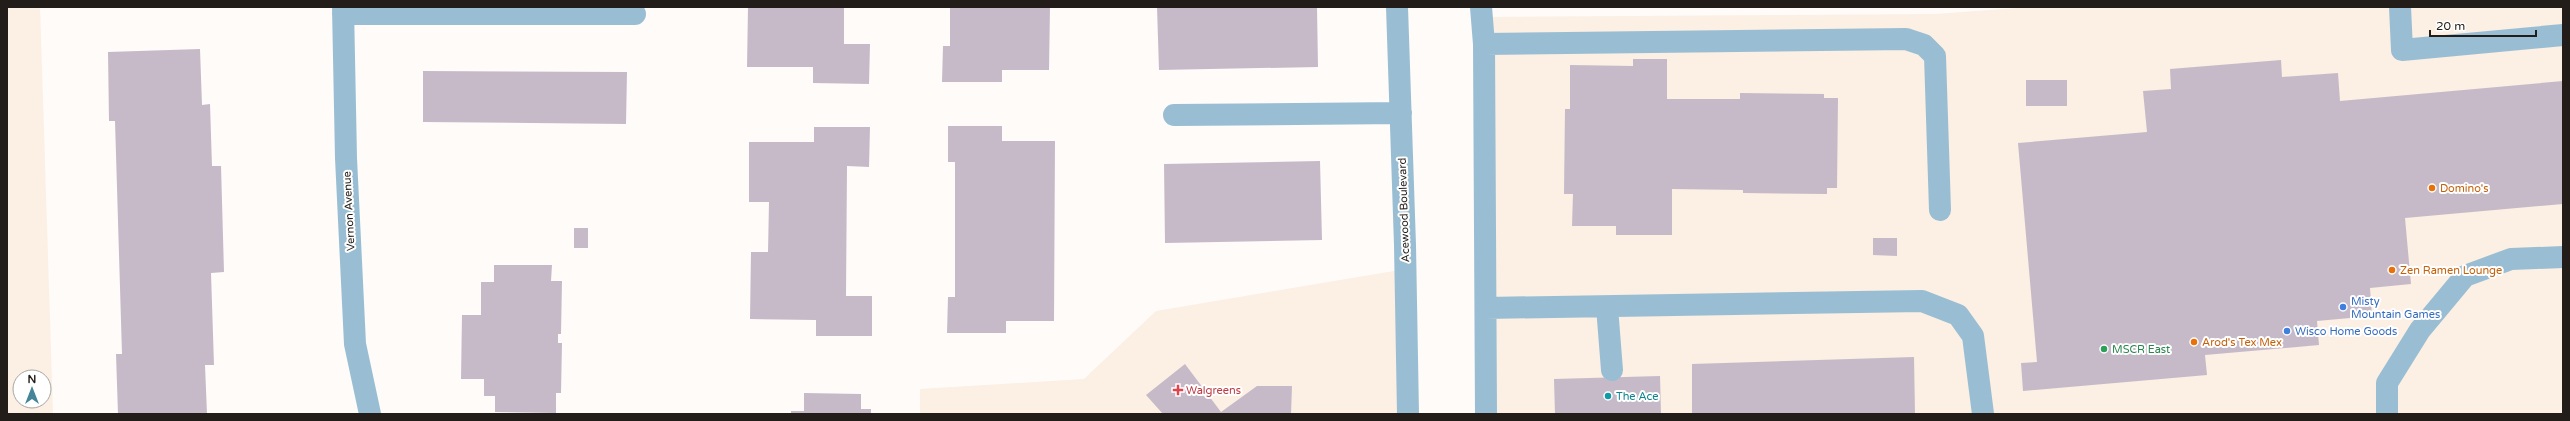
<svg xmlns="http://www.w3.org/2000/svg" width="2570" height="421" viewBox="0 0 2570 421" font-family="'Varela Round',sans-serif">
<rect width="100%" height="100%" fill="#fefbf8"/>
<path fill="#fcefe3" fill-rule="evenodd" d="M7,7H40L53,414H7ZM20,377H44V401H20Z
M2031,7H2563V414H1486L1482,17L1936,14Z
M1406,269L1408,414H920V389L1084,379L1156,311Z"/>
<path fill="#c6bac9" d="M748,7H844V44H870L869,84L813,83V67H747Z
M950,7H1050L1049,70H1002V82H942L943,46H950Z
M1157,7H1317L1318,67L1159,70Z
M200,49L202,105L210,104L212,166H221L224,272L211,273L214,365H205L207,414H118L116,354H122L115,121H109L108,52Z
M1633,59H1667V99H1740V93L1824,94V98H1838L1837,188H1827V194L1743,193V190L1672,189V235H1616V226H1572L1573,194H1564L1565,109H1570V65L1633,66Z
M2281,60L2282,77L2338,73L2340,101L2563,81V204L2405,218L2411,284L2370,288L2372,316L2317,321L2319,345L2205,355L2207,375L2023,391L2021,363L2037,362L2018,143L2147,132L2143,91L2171,89L2170,69Z
M423,71L627,72L626,124L423,122Z
M2026,80H2067V106H2026Z
M948,126H1002V141H1055L1054,321H1006V333H947L948,297H955V162H948Z
M814,127H870L869,167L847,166L846,296H872V336H816V320L750,319L751,252H768L769,202H749V142H814Z
M1320,161L1322,240L1165,243L1164,164Z
M574,228H588V248H574Z
M1873,238H1897V256L1873,255Z
M494,265H552L551,281H562L561,334H558V343H562L561,393H556V413L495,412V396H484V379H461L462,315H481V282H494Z
M1914,357L1915,414H1692V364Z
M1185,364L1221,412L1257,386H1292L1291,414H1163L1146,395Z
M1660,376L1661,414H1555L1554,379Z
M804,393L861,394V409H871V414H791V411H804Z"/>
<g fill="none" stroke-linecap="round" stroke-linejoin="round">
<path stroke="#99bed3" stroke-width="22" d="M343,7L346,158L355,344L370,414
M1397,7L1405,245L1408,414
M1481,7L1484,44L1486,414
M2400,7L2402,50L2563,35
M343,14H635
M1484,44L1906,39L1924,45L1935,56L1940,210
M1174,115L1401,113
M1607,307L1612,370
M1486,308L1922,301L1958,315L1973,336L1983,414
M2387,414V383L2420,330L2465,276L2511,259L2563,257"/>
</g>
<g fill="#e8710a" stroke="#fff" stroke-width="1.5">
<circle cx="2432" cy="188" r="4"/>
<circle cx="2392" cy="270" r="4"/>
<circle cx="2194" cy="342" r="4"/>
</g>
<g fill="#3f7fe0" stroke="#fff" stroke-width="1.5">
<circle cx="2343" cy="307" r="4"/>
<circle cx="2287" cy="331" r="4"/>
</g>
<circle fill="#2e9e5b" stroke="#fff" stroke-width="1.5" cx="2104" cy="349" r="4"/>
<path fill="#e0444e" stroke="#fff" stroke-width="1.5" d="M1176 384h4v4h4v4h-4v4h-4v-4h-4v-4h4z"/>
<circle fill="#0f9aa8" stroke="#fff" stroke-width="1.5" cx="1608" cy="396" r="4"/>
<g text-anchor="middle" dominant-baseline="central" stroke-width="4" stroke-linejoin="round" paint-order="stroke">
<g font-size="11" fill="#c56008" stroke="#fff" text-anchor="start">
<text x="2440" y="188">Domino's</text>
<text x="2400" y="270">Zen Ramen Lounge</text>
<text x="2202" y="342">Arod's Tex Mex</text>
</g>
<g font-size="11" fill="#221d18" stroke="#fff">
<text transform="translate(1404 210) rotate(-92)">Acewood Boulevard</text>
<text transform="translate(349 211) rotate(-93)">Vernon Avenue</text>
</g>
<g font-size="11" fill="#366cbe" stroke="#fff" text-anchor="start">
<text x="2351" y="301">Misty<tspan x="2351" dy="13">Mountain Games</tspan></text>
<text x="2295" y="331">Wisco Home Goods</text>
</g>
<g font-size="11" fill="#27864d" stroke="#fff" text-anchor="start">
<text x="2112" y="349">MSCR East</text>
</g>
<g font-size="11" fill="#be3a42" stroke="#fff" text-anchor="start">
<text x="1186" y="390">Walgreens</text>
</g>
<g font-size="11" fill="#0d838f" stroke="#fff" text-anchor="start">
<text x="1616" y="396">The Ace</text>
</g>
</g>
<rect width="2570" height="421" fill="none" stroke="#221d18" stroke-width="16"/>
<g transform="translate(32 389)"><circle r="19" fill="#ffffff" stroke="#a7a5a3"/>
<path d="M0-3L7 15L0 10L-7 15Z" fill="#448597"/>
<text y="-6" font-size="11" font-weight="bold" text-anchor="middle" fill="#221d18">N</text>
</g>
<path d="M2430 30v6h106v-6" fill="none" stroke="#221d18" stroke-width="2"/>
<text x="2436" y="30" font-size="12" fill="#221d18" stroke="#ffffff" stroke-width="3" paint-order="stroke">20 m</text>
</svg>
